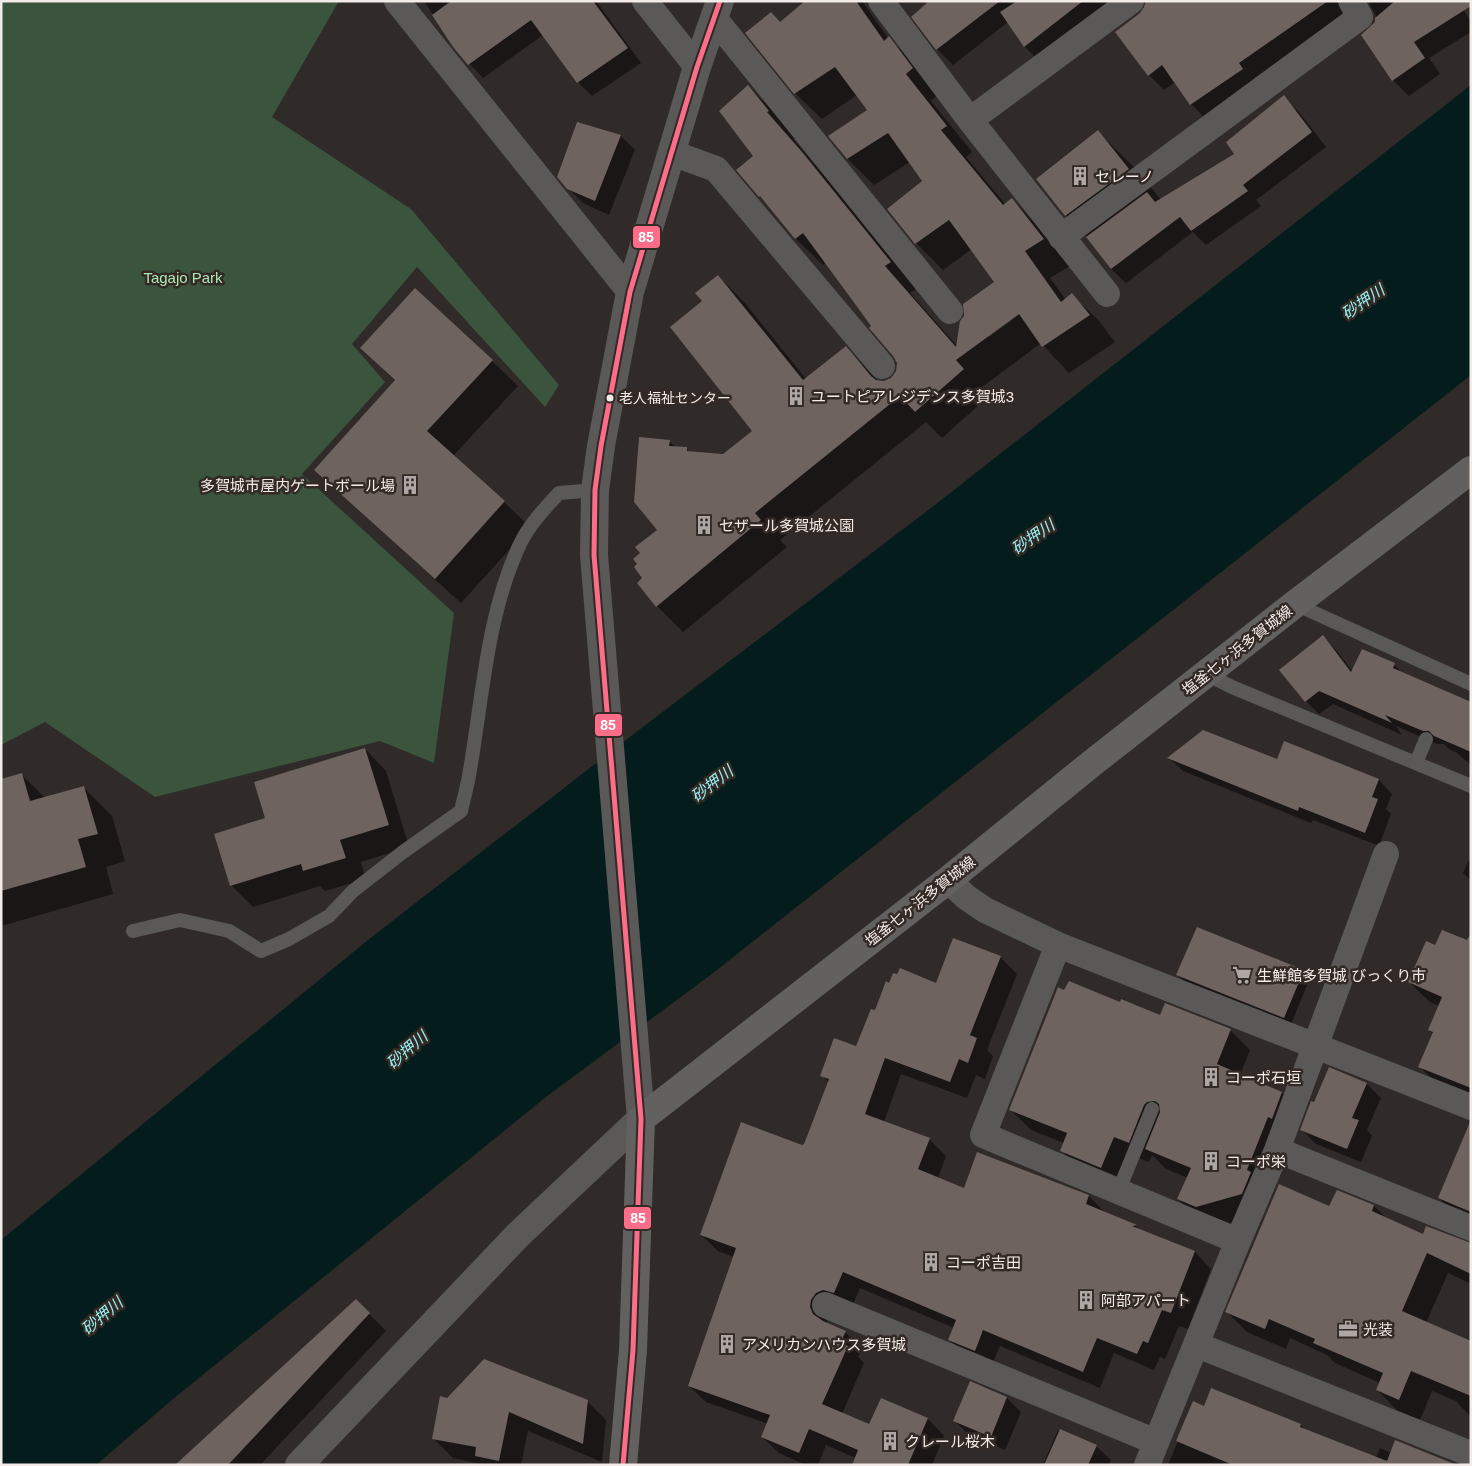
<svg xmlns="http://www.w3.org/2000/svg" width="1472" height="1466" viewBox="0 0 1472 1466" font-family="Arial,'Noto Sans JP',sans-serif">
<rect width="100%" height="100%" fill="#302a28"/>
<path fill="#3a543d" d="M1,1H339L272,117L411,209L559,385L545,407L417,267L352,344L385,382L302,474L454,613L434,763L380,741L155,797L45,722L1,745Z"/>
<path fill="#041c1c" d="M1471,85V375L713,973L546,1097L173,1399L96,1465H1V1240L373,936L635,733L931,508Z"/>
<path fill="#0007" fill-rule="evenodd" d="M424,1H596L641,63L592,96L578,82L543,35L483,78L454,47Z
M807,1H862L888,38L915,64L938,95L931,101L972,152L966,157L1005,204L1012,199L1038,226L1070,266L1050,278L1066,300L1072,295L1099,321L1115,342L1069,373L1041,343L982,387L989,396L942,438L926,422L780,540L787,547L683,632L657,606L639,564L641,554L659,530L669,441L676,448L687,449L691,453L724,455L754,431L704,301L718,276L745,303L806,379L846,348L878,381L884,382L892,379L897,371L898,363L826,262L823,265L796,239L770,206L755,156L748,86L775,113L795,138L793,139L829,181L916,289L910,293L958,347L996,282L972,249L943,270L916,243L889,209L924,181L910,162L874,185L848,159L830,136L868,110L857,95L822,119L795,93L781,23ZM1023,309L1024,311L989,337V334Z
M931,1H1146L1138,4L1040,62L1025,47L1008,22L953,65L937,49L913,17Z
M1147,1H1368L1359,4L1351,12L1253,79L1258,85L1206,119L1191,104L1175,82L1164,90L1149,75L1141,14Z
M1368,1H1458L1471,22V32L1429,58L1440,74L1409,96L1393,80L1363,35L1376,22V16Z
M1283,97L1298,111L1326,147L1256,200L1261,206L1206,245L1193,232L1126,283L1111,269L1088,237L1065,215L1098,132L1138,171L1161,200L1236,154Z
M578,123L621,136L635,150L609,215L583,203L568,188Z
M361,348L492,361L518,386L453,456L504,502L530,527L461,603L342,495L316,470L395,381Z
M1323,637L1336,650L1353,672L1394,665L1403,673L1471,706V765L1457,753L1449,749L1444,744H1437L1396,726L1402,735L1333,704L1319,714L1306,701Z
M365,749L386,771L409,847L361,862L366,879L325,891L320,886L253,907L231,885L267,819Z
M1169,758L1277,761L1379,780L1392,794L1386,809L1391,814L1379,846L1313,820L1311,823L1183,771Z
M22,775L45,798L84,788L112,816L125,861L106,867L113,894L1,926V780Z
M1471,855V880L1463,873Z
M1471,943V1100L1440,1087L1420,1067L1433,1034L1429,1030L1440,1006L1430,1002L1409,982L1436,947Z
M1000,957L1017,974L987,1050L993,1056L985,1079L976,1075L967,1098L901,1074L884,1122L929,1139L946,1156L938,1178L965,1189L978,1153L1089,1196L1106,1214L1136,1226L1141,1231L1195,1252L1211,1269L1188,1329L1179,1326L1165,1359L1160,1357L1154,1370L1114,1353L1100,1388L1000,1346L991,1367L966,1356L949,1339L954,1328L860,1288L851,1309L827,1317V1324L845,1332L862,1349L858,1357L864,1363L842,1414L870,1426L881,1400L928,1419L944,1436L932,1465H853L856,1458L826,1445L818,1465H806L779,1453L762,1437L768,1424L706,1402L689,1386L734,1257L718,1251L701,1235L805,1145L829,1083L822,1075L857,1048L875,1012Z
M1303,971L1310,978L1291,1024L1185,982L1178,975Z
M1121,1003L1160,1017L1230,1030L1250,1050L1240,1075L1282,1093L1302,1113L1262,1213L1217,1227L1199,1219L1178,1199L1188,1178L1166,1169L1152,1155L1149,1162L1134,1156L1121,1187L1081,1170L1061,1150L1064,1143L1031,1130L1011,1110Z
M1330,1069L1367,1084L1381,1098L1367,1130L1372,1136L1361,1162L1316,1144L1302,1130Z
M1471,1123V1223L1460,1219L1439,1198Z
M1337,1192L1374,1206L1387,1219L1423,1236L1471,1244V1284L1448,1273L1426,1323L1471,1342V1417L1456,1401L1432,1391L1420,1420L1398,1411L1377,1390L1380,1383L1335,1363L1327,1355L1290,1338L1286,1349L1247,1332L1227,1312L1330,1208Z
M356,1301L386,1331L260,1465H177Z
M971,1383L1007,1398L1021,1412L1005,1450L969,1435L955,1421Z
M441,1398L587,1401L606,1420L602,1462L528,1431L521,1465H485L453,1458L434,1439Z
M1194,1403L1204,1407L1301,1425L1305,1430L1376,1458L1380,1448L1391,1453L1437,1465H1168Z
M1058,1430L1096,1446L1111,1460L1108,1465H1043Z"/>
<path fill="#6e635f" d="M451,1H593L628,48L577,83L531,20L468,65L453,47L432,15Z
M805,1H856L884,41L889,36L913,68L906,74L947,126L941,130L1003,205L1012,198L1044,239L1025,251L1061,302L1072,293L1090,315L1042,347L1019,314L956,360L964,369L915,412L900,396L755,513L761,520L656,607L637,583L642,578L634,567L637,564L633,559L640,553L635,547L657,530L634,502L639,437L670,440L669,446L687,447V451L723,454L752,431L670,327L702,301L695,293L718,275L803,380L846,346L871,376L876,380L884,381L891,378L896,371L897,363L893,356L869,328L871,326L858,308L803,233L795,239L760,196L759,197L736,170L753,156L719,111L748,85L769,111L767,112L803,153L891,262L885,266L956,347L960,321L964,316L963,304L994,282L949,220L915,244L887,209L922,181L888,133L847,159L828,136L867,110L835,67L794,94L745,33L771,12L780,22Z
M929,1H1000L936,50L911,17Z
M1017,1H1083L1024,47L1000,12Z
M1146,1H1328L1239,63L1243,69L1190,105L1162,65L1148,76L1115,32L1140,13L1144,7Z
M1395,1H1471V6L1414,42L1425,58L1392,81L1361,35L1375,22V18Z
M1284,95L1312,132L1243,185L1248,191L1191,231L1180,217L1111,269L1086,237L1147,192L1155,202L1234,154L1226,142Z
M577,122L621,135L595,201L567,189L557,177Z
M1098,130L1129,169L1065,216L1036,179Z
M415,288L493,360L427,431L505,501L435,579L314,470L395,380L360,348Z
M1323,635L1351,672L1362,649L1395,663L1393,668L1471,702V752L1434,736L1429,731H1423L1385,715L1392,723L1319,691L1305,702L1279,670Z
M1203,730L1277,759L1284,741L1379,779L1372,797L1378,799L1365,833L1299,807L1298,811L1167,758Z
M365,748L389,825L340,840L346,858L303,871L301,864L230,886L214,834L265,818L254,782Z
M22,773L30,801L84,786L98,834L78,839L86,867L1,891V779Z
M1197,927L1304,970L1284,1018L1176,975Z
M1442,930L1467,940L1471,933V1088L1418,1067L1433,1032L1428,1030L1442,997L1408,982L1426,941L1435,945Z
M953,938L1001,956L970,1035L977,1038L968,1063L959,1059L950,1082L885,1058L865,1114L930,1138L918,1169L964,1188L977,1152L1089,1195L1086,1204L1137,1225L1132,1226L1195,1251L1171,1313L1162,1310L1148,1343L1143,1341L1137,1354L1097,1338L1083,1372L983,1330L975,1351L948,1340L956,1320L843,1272L834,1293L823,1290L816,1293L811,1300L810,1307L813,1314L823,1321L846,1331L840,1343L848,1346L822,1404L869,1424L881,1398L928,1418L908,1465H852L858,1450L809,1429L799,1453L761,1437L770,1415L688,1386L736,1248L700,1235L741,1122L802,1145L804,1144L829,1079L820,1076L834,1038L856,1046L871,1009L875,1010L886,981L889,983L893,973L897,974L900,968L936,983Z
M1069,981L1120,1002L1121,999L1160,1015L1165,1003L1231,1029L1217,1064L1282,1092L1272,1119L1268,1117L1247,1170L1251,1172L1242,1194L1196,1207L1177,1199L1191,1168L1145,1149L1160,1112L1159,1104L1155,1101L1147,1102L1144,1105L1129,1143L1114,1137L1101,1168L1060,1151L1067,1133L1009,1110L1058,987L1064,990Z
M1329,1067L1367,1083L1352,1118L1359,1120L1347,1149L1300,1130L1311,1101L1314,1102Z
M1470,1122H1471V1212L1438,1198Z
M1279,1184L1329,1206L1337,1190L1374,1205L1372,1211L1423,1234L1426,1226L1471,1243V1274L1427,1253L1402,1311L1471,1341V1396L1411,1371L1399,1400L1376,1390L1383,1373L1313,1343L1315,1339L1269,1319L1265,1329L1225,1312Z
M356,1299L370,1313L228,1465H175Z
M484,1359L588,1400L583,1444L509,1412L499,1461L475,1456L476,1447L432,1439L440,1396L447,1398Z
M970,1381L1007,1397L991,1437L953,1421Z
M1211,1388L1301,1424L1300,1427L1387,1461L1395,1440L1457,1465H1233L1176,1441L1193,1401L1204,1406Z
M1060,1429L1097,1445L1088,1465H1044Z"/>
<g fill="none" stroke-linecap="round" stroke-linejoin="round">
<path stroke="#5a5958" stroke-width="14" d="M1295,604L1471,684
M1206,674L1232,687L1471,786
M1416,763L1426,739
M133,931L180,920L229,931L261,951L289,939L329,916L353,891L403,852L461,811C464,797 468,784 470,770C483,694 487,614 520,544C529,525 545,508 559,493L595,490
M1118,1192L1152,1109"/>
<path stroke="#5a5958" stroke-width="26" d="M397,1L630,292
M645,1L697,67
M881,1L970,120L1107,294
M714,18L950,311
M970,120L1131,1
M672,153L716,169L882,366
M1061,237L1360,17L1351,1
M948,880L966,897L985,910L1058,945L1471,1107
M1058,945L983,1135L1238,1241
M1277,1150L1471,1228
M825,1305L1156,1442
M1197,1345L1471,1454
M1147,1465L1238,1241L1277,1150L1386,854"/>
<path stroke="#5a5958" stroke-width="28" d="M299,1465L518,1235L641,1119L594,555L595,490L601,446L630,292L697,67L720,1"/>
<path stroke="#63615f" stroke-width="28" d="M623,1465L633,1350L641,1119L948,880L1096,760L1295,604L1471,470"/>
<g stroke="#332925" stroke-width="9">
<path id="bus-1" d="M623,1465L633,1350L641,1119L594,555L595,490L601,446L630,292L697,67L720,1"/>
</g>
<use href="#bus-1" stroke="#fb6d88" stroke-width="5"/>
</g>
<defs>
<g id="building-bare" transform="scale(1.5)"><path d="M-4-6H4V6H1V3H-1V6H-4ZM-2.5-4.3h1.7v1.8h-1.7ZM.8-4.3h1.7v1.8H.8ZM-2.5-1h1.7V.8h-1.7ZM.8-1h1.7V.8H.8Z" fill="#aea7a5" stroke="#332925" stroke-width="2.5" paint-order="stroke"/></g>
<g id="supermarket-bare" transform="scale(1.5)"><path d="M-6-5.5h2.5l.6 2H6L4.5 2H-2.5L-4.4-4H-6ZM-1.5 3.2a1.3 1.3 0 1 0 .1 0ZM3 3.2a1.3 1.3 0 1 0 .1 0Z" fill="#aea7a5" stroke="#332925" stroke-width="2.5" paint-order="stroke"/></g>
<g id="office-bare" transform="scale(1.5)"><path d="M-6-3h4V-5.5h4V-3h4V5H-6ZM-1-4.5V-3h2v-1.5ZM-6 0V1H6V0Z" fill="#aea7a5" stroke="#332925" stroke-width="2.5" paint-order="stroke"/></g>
</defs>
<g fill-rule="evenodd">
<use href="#building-bare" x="1080" y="176"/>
<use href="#building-bare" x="796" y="396"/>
<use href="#building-bare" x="410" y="485"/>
<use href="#building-bare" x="704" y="525"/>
<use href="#supermarket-bare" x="1242" y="975"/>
<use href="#building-bare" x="1211" y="1077"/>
<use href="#building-bare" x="1211" y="1161"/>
<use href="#building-bare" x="931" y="1262"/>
<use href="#building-bare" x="1086" y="1300"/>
<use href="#office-bare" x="1348" y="1329"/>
<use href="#building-bare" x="727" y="1344"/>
<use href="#building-bare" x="890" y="1441"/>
</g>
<circle fill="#f2ebe8" stroke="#332925" stroke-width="2" cx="610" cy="398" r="4.5"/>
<g text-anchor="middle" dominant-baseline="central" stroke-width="5" stroke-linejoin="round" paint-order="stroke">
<g font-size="14" fill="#f2ebe8" stroke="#332925" text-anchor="start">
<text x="619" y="398">老人福祉センター</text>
</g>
<g font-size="15" fill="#f2ebe8" stroke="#332925" text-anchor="start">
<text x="1095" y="176">セレーノ</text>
<text x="811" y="396">ユートピアレジデンス多賀城3</text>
<text x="395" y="485" text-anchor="end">多賀城市屋内ゲートボール場</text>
<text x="719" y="525">セザール多賀城公園</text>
<text x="1257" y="975">生鮮館多賀城 びっくり市</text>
<text x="1226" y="1077">コーポ石垣</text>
<text x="1226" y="1161">コーポ栄</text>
<text x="946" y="1262">コーポ吉田</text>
<text x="1101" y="1300">阿部アパート</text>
<text x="1363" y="1329">光装</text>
<text x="742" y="1344">アメリカンハウス多賀城</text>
<text x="905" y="1441">クレール桜木</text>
</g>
<g font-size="15" fill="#ade6b5" stroke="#332925">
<text x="183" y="277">Tagajo Park</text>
</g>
<g font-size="15" fill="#f2ebe8" stroke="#332925">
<text transform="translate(1237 650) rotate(-38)">塩釜七ヶ浜多賀城線</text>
<text transform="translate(920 901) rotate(-38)">塩釜七ヶ浜多賀城線</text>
</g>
<g font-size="16" font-style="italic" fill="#95f2f4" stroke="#332925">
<text transform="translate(1363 302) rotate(-35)">砂押川</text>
<text transform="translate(1033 537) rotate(-35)">砂押川</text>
<text transform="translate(712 784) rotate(-38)">砂押川</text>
<text transform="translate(407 1050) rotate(-41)">砂押川</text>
<text transform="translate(102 1316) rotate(-40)">砂押川</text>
</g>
</g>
<g stroke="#332925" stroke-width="2">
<rect x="632" y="225" width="29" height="24" rx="5" fill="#fb6d88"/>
<rect x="594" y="713" width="29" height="24" rx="5" fill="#fb6d88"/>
<rect x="623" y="1206" width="29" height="24" rx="5" fill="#fb6d88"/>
</g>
<g font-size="14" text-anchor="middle" font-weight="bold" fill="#fff">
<text x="646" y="242">85</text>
<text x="608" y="730">85</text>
<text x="638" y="1223">85</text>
</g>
<rect width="1472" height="1466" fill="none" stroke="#f2ebe8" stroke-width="5"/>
</svg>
